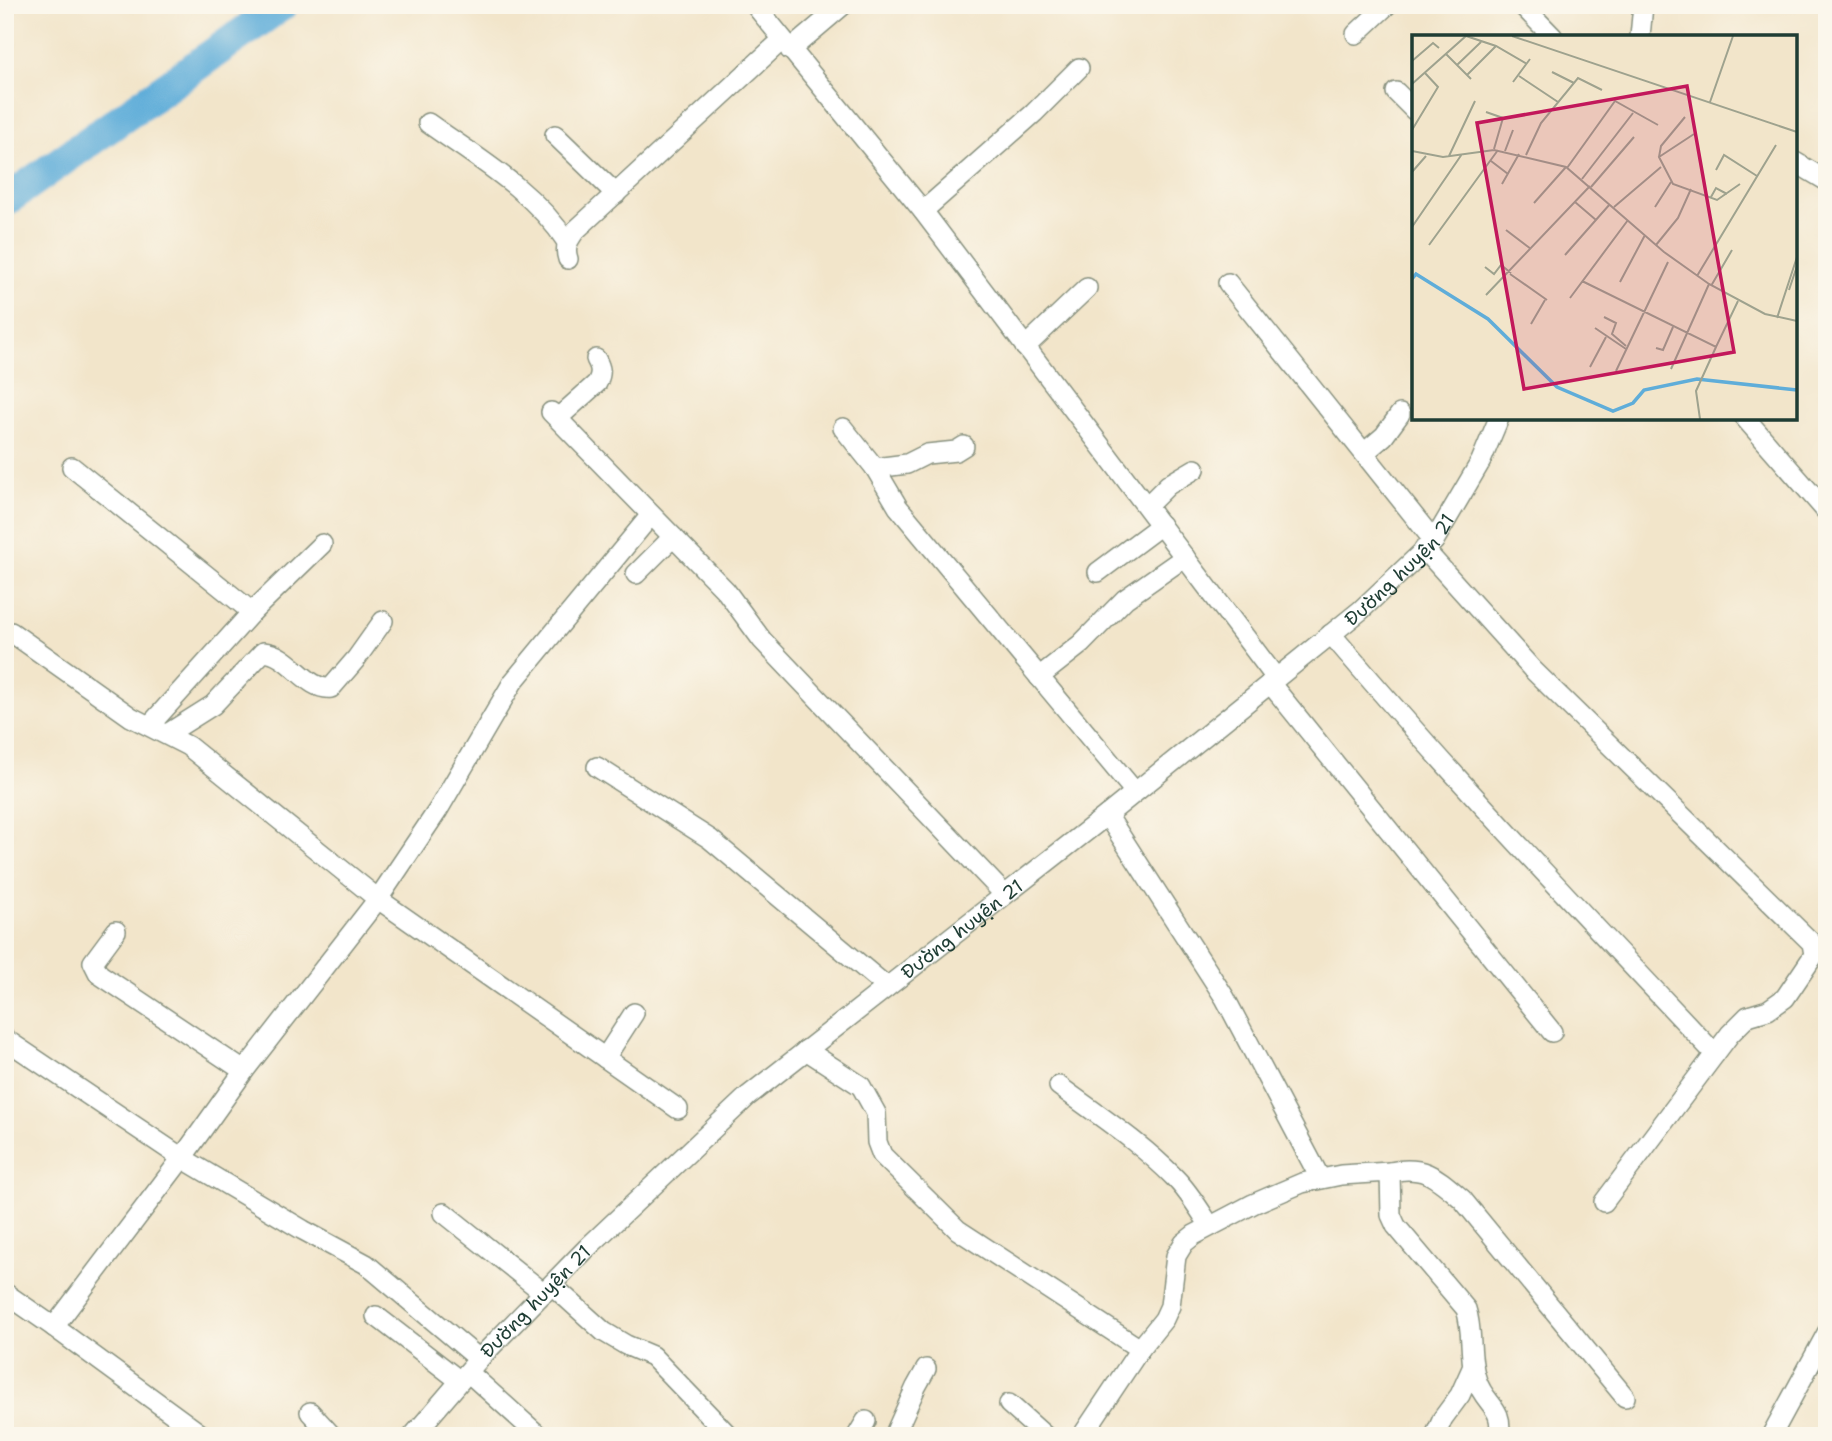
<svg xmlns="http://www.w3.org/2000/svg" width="1832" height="1441" viewBox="0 0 1832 1441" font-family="'Shantell Sans',sans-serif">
<rect width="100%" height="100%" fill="#fbf7ec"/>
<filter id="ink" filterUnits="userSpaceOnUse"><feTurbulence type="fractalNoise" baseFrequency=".0143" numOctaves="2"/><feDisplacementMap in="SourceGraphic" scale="14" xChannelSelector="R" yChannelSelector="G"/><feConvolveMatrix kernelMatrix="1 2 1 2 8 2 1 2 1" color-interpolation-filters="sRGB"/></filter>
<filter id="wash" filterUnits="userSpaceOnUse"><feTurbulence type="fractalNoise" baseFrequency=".00686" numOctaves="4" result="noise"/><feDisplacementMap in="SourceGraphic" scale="28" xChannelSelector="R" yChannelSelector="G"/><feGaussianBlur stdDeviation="1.57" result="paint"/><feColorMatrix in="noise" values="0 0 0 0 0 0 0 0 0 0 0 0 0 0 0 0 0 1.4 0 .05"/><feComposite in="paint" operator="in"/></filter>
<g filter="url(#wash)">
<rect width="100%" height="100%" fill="#f2e5ca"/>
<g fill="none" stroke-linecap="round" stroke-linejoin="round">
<path stroke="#5fadd9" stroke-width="32" d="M5,201L282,5"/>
</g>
</g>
<g filter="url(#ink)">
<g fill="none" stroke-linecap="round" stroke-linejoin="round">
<g stroke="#88917f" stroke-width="22">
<g id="minor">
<path d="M755,5L923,211L1276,678"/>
<path d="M1522,5L1553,37"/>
<path d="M1356,34L1387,5"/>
<path d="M1640,37L1643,5"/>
<path d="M790,50L843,5"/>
<path d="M1396,92L1414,110"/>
<path d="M428,123C477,158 533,190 567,242"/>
<path d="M555,135L616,194"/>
<path d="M1795,162L1827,181"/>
<path d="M923,211L1034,113L1079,68"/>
<path d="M568,259C564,247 568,241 575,231L782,40"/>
<path d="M1228,283L1434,541"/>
<path d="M1025,347L1087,288"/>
<path d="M551,412L726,591L762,640L1004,894"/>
<path d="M558,418L597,383C602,373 601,368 596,359"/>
<path d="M1745,418L1827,512"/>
<path d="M843,428L875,468L898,507L1135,792"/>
<path d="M1364,453L1384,436L1400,414"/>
<path d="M72,467L252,612"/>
<path d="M875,468L907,464L927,454L956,451L964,446"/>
<path d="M1147,506L1168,485L1195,469"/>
<path d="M1424,549L1533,670L1812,943L1814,955L1785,998L1768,1010L1748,1016L1730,1034L1604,1202"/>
<path d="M1098,572L1161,525"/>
<path d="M636,574L673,537"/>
<path d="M11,632L131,717L188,746L378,899L678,1109"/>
<path d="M1331,634C1454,779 1585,916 1715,1054"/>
<path d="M1039,677L1081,644L1125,599L1185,557"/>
<path d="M1270,683L1552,1032"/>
<path d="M150,725L252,612L322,544"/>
<path d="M167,734L213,705L263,652C290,653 306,691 331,688L356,659L383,621"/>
<path d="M597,767L710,839L887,987"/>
<path d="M1107,815L1225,998L1320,1178"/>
<path d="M116,931L93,962L99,974L244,1071"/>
<path d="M5,1039L182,1158L303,1230L366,1264L479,1359"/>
<path d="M806,1050L861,1086L876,1113L877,1142L882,1155L958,1230L1140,1349"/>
<path d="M605,1058L634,1013"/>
<path d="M1059,1086C1098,1115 1141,1143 1175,1178C1189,1192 1199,1209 1210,1226"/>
<path d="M1390,1172C1425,1165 1436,1177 1462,1199L1625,1397"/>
<path d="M444,1213L544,1293"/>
<path d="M552,1285L604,1332L626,1345L652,1356L729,1436"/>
<path d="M5,1293L54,1327"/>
<path d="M376,1316L460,1381"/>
<path d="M468,1372L539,1436"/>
<path d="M1009,1404L1045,1436"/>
<path d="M310,1412L332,1436"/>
<path d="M203,1436L54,1327L182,1158L244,1071L378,899L438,810L513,682L651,515"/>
<path id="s1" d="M413,1436L479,1359L587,1248L748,1096L1107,815L1361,610L1434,541L1481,461L1499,418"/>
<path d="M857,1436L866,1421"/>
<path d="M894,1436L916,1387L926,1369"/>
<path d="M1082,1436L1140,1349L1164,1319L1170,1306L1176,1256L1184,1243L1194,1235L1253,1204L1302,1183L1341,1175L1390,1172L1391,1215L1396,1226L1466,1309C1474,1333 1468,1358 1477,1381C1485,1405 1504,1407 1499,1435"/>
<path d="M1435,1436L1443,1418L1460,1395L1473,1366"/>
<path d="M1771,1436L1827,1333"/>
</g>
</g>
<use href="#minor" stroke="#fff" stroke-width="19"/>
</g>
</g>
<g text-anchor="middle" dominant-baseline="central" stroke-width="5" stroke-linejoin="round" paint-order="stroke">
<g font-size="19" fill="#1f3d34" stroke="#fbf7ec">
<text stroke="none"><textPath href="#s1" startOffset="1316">Đường huyện 21</textPath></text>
<text stroke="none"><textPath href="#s1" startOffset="749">Đường huyện 21</textPath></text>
<text stroke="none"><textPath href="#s1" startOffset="182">Đường huyện 21</textPath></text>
</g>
</g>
<g transform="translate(1412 35)">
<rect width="385" height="385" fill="#f2e5ca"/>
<path fill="none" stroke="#5fadd9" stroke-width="3.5" d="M0,244L4,239L76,284L145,352L201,376L221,368L232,355L285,344L385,355"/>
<path fill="none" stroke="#9ea28e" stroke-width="2" d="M100,1L385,97M34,19L59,44M0,26L21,8L27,13M45,30L69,7M140,37L162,48M55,40L84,11M107,41L146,67M101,47L118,24M0,49L54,1L84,11L115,29M298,67L321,1M74,77L91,83L82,114M0,95L26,52L13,38M282,99L247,122L261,149L305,165L328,149M0,116L31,122L82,115L154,132L252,217L297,249L353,279L385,286M93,116L101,95M114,120L129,88L166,43L190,55M37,121L63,66M247,122L249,111L273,82M79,126L96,139M155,133L203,66L246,90M304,135L312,120L345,141M0,137L14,121M170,144L221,78M90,149L107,119M179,152L222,102M299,162L304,153L315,159M163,167L184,185M122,168L154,132M202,172L249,132M243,172L259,147M0,192L50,119M94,195L119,214M17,210L86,115M244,210L266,183L279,154M153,220L198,169M73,232L82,239L89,230L99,238M98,239L135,265M285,241L364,110M170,246L304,312L326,266M208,247L233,200M299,251L320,215M377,255L385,231M74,260L178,151M158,263L216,185M192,282L204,288L200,299L214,311M365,283L385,222M119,289L133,265M183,293L214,314M244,313L251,315L261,292M178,332L194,302M259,334L297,249M204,336L256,227M288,384L284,356L304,312"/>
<path fill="#c2185b" fill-opacity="0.15" stroke="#c2185b" stroke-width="3.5" d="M275,51L322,317L112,354L65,88Z"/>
<rect width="385" height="385" fill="none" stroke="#1f3d34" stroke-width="3.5"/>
</g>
<rect width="1832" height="1441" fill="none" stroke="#fbf7ec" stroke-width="28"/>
</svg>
